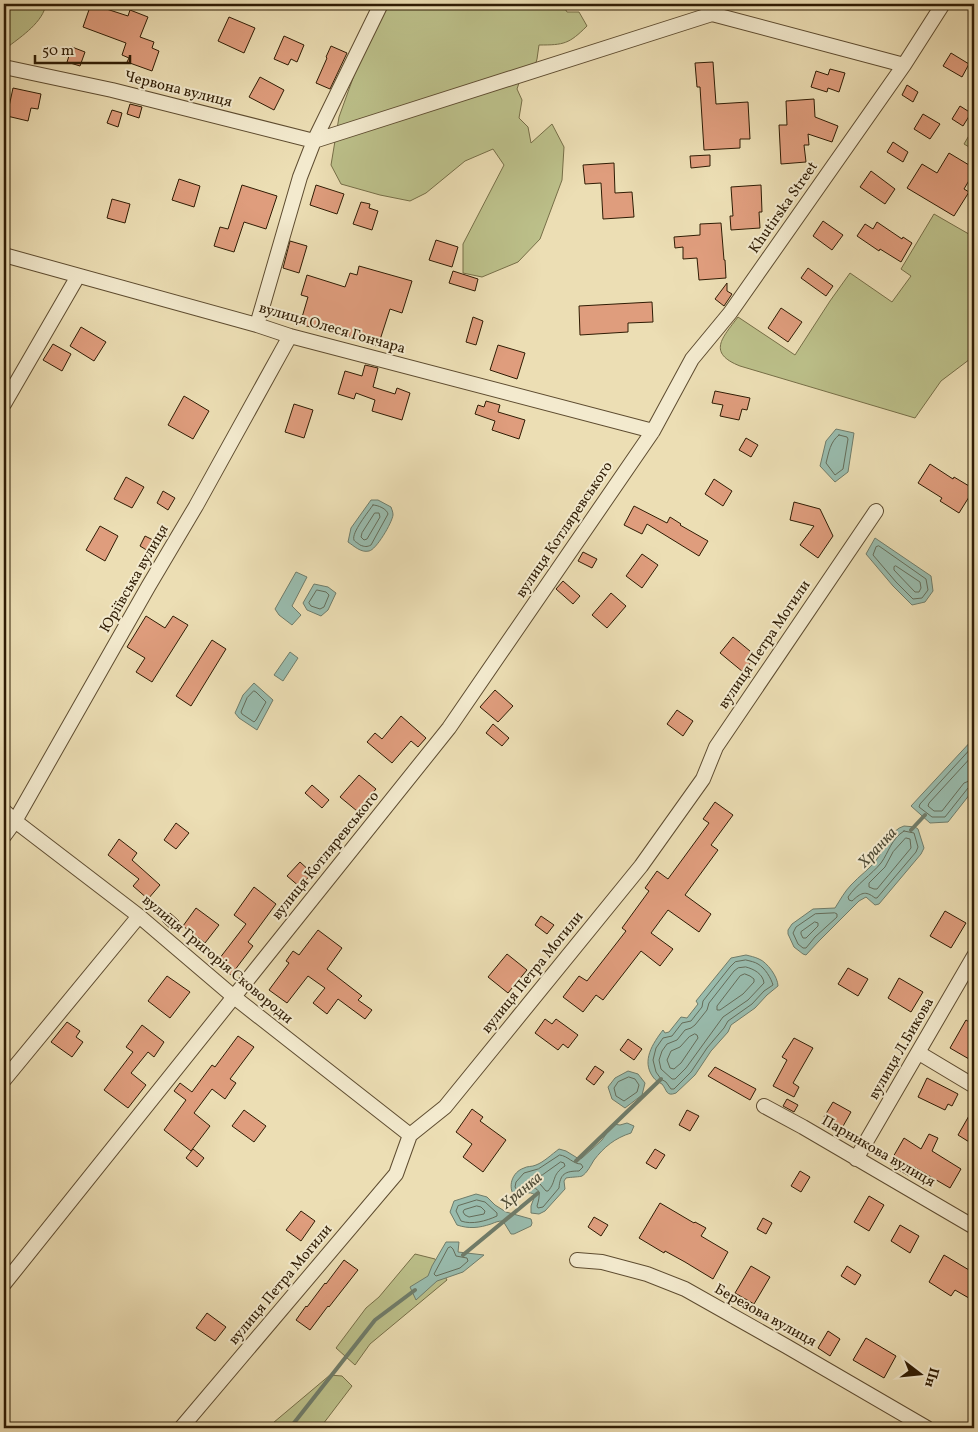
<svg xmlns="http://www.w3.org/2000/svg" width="978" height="1432" viewBox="0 0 978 1432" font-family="Vollkorn,serif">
<rect width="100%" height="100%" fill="#ecdeb4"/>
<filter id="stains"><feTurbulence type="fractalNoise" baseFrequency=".004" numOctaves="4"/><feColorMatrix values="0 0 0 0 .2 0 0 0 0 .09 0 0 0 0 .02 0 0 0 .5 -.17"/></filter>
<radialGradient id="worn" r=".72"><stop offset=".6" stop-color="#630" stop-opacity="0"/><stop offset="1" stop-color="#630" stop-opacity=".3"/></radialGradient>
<path fill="#bcc08a" stroke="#766e47" d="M4,4H46C43,22 22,36 9,46L4,44Z
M388,4H562L567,12H579L587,26C569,44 564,45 539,45L537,59L533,73L520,80L517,89L522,100L519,118L528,127L531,143L552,124L564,147L562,180L540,239L518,262L482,277L463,273V244L504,165L493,149L465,161L426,193L410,201L380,195L341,184L331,165L339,117L357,67Z
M974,127V150L964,144Z
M934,214L974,237V356L941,381L915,418L740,366C707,353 722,338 738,317L795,355L830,301L850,273L892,302L911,276L901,269Z
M415,1254L435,1259L447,1280L370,1344L355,1365L336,1348L366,1308L379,1297Z
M330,1375L342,1376L352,1386L320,1428H267Z"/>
<path fill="#99bcae" stroke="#6f7c6a" d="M836,429L854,433L848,472L835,482L820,466L826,441Z
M371,500H378L391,507C392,510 393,512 393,515C392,523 376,550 369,551C361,553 354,546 348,542L351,528Z
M875,538L931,576L933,591L925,602L912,605L893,586L866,554Z
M296,572L307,577L292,606L301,615L292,625L279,615L275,609Z
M314,584L328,587L336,593L328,610L321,616L307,610L303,603Z
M290,652L298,658L283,681L274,675Z
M254,683L273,700L257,730L239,718L235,713L243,695Z
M974,738V789L948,822L930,823L911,806Z
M904,826L915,827L918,829L924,848L921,854L879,904L875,905L866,897L859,901L819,941L806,955L803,954L794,947L788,934V930L792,924L813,909L835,908C840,900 845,891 851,885C859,876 870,869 877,859C885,848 890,830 904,826Z
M746,955C750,956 755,957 759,959C767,962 778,977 778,986L767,995L755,1008L731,1025L728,1032L711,1051L695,1075L676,1093C666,1097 667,1090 662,1084C658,1082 655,1080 653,1077C641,1061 653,1043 663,1030L665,1033L669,1032L681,1017L687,1018L698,1004L696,1001L731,958Z
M628,1071L638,1074L645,1083L642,1095L625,1108L612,1099L608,1087L615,1078Z
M627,1123L634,1126L631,1133C615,1138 604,1147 594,1160C591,1165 587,1173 582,1176C580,1177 571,1177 566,1178L564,1181L565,1189L545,1211L539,1214L531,1213V1206L535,1195C529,1190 522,1195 515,1197C507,1187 512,1172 524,1168C527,1166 532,1167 536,1165C544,1162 552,1154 559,1149L566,1151L579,1159L582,1158L602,1140L613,1124L620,1125Z
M476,1194L487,1197L495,1205L506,1212L531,1219L532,1223L531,1226L514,1234H511L503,1221C498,1221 496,1222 491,1224C479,1228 469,1229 457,1225L450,1212L454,1201Z
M446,1242H459L458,1252L484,1255L463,1272L437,1281L416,1300L410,1287L428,1276L432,1266Z"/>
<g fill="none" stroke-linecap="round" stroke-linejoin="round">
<path stroke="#646c59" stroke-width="1" d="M839,435L847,437L848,439L843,469L835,475L826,463C829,452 830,442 839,435Z
M373,505C378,505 387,509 388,514L371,545C367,547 365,547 360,545C359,544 354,541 354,540C351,533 369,511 373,505Z
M375,513H379L380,517L367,539L364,540L361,537L362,533Z
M879,546L926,579L928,590L922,598L913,599L896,582L873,555L876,547Z
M896,566L920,582L921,588L919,592H915L894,570V567Z
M317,590L326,592L329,595L324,607L320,609L311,606L309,603Z
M254,691L256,692L266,702L256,720L254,722L242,714L241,712L247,698Z
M974,745L920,804L919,807L932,817H945L968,788L974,786
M974,754L929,803L928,806L934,811H942L964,783L969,781L974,780
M904,831L914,833L918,847L916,852L877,898H875C865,890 861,893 852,901L849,900L848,897C857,884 871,875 881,863C889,852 891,839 904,831Z
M906,838L910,839L911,848L877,889H874L869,887V883L885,867L893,852Z
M835,913L837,914V917L815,937L806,948H803L798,944L793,933L796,927L815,914Z
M815,922L818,923V926L806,938H803L801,934V932Z
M746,960C750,961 755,962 758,964C765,968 771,978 773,985L764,991L752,1004L728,1021L724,1028L707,1048L691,1072L674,1089H671L666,1082L661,1079L656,1072L653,1060L656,1048L663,1038L672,1036L682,1023L691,1021L702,1007L703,1001L730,967L735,962Z
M746,967C754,969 763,974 764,983L748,1000L723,1017L686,1068L675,1079H672L661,1069L659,1060L662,1051L667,1044L677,1040L685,1030L691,1028L695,1025L707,1010L709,1003L734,971L738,968Z
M745,974L750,976L754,979V982L743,994L720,1010H717V1006L740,976Z
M695,1034L697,1035L698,1038L681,1063L674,1069L670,1068L667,1060L671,1051L680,1047L689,1037Z
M629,1077L635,1079L639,1085L637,1092L624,1101L616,1096L614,1088L618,1082Z
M560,1155C568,1156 573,1164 581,1164L583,1167L579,1171C565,1171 560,1174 559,1188L543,1207L538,1208L537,1206C544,1184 533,1187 517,1190L515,1187L516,1182L524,1173L538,1169Z
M561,1162L564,1163L565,1166C551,1175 557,1181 548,1191H546L540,1184L533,1181L534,1177L542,1175Z
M477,1200L485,1202L497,1213V1216C486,1221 472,1225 461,1221L456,1211L458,1206Z
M477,1206L481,1207L485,1211L484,1214L469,1217L465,1215L463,1212L464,1210Z
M451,1247L453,1249L456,1256L467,1258L468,1261L460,1268L436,1276L434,1274L448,1248Z"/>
<path stroke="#6f7c6a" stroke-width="4" d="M911,830L925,815
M576,1161L661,1079
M463,1255L538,1193
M290,1428L375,1320L415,1290"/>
</g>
<path fill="#df9d7d" stroke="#2f1c04" d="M91,4L128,16L130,10L148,17L140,37L154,42L152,48L159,51L152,71L127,62L129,58L122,55L126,43L83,27Z
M229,17L255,28L244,53L218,41Z
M284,36L304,45L297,62L291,59L288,65L274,59Z
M331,46L347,53L330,89L316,83L327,58L326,57Z
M72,47L85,52L80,66L67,62Z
M951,53L969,64L962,77L943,66Z
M713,62L716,104L748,102L750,139H740V148L704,150L700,87H697L695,63Z
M830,69L845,73L839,92L828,88L827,92L811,87L816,71L828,75Z
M260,77L284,90L274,110L249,97Z
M907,85L918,92L913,102L902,95Z
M13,88L41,94L38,109L31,108L28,121L7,116Z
M814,99L815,117L838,126L832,142L808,134L809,145H804L806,162L781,164L779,125H787L786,101Z
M130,104L142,107L139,118L127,114Z
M960,106L971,113L963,126L952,119Z
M112,110L122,113L118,127L107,123Z
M923,114L940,124L930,139L914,129Z
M893,142L908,152L903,162L887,152Z
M949,153L974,168V172L964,189L969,192L954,216L907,188L922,164L937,173Z
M710,155V166L691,168L690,156Z
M614,163L615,193L632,192L634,217L603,219L601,183L585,184L583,165Z
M871,171L895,189L885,204L860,187Z
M179,179L200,186L194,207L172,200Z
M242,185L277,196L266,229L244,222L234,252L214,246L220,227L228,229Z
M316,185L344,194L337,214L310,205Z
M761,185L762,212H759L760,228L731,230L730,216H733L731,187Z
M112,199L130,204L125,223L107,218Z
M361,202L370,204L369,208L378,211L372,230L353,224Z
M823,221L843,235L832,250L813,236Z
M877,222L902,239L903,237L912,243L901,262L880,249L879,251L857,236L865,224L873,229Z
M721,223L724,260H725L726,278L699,280L697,258L683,259V247L675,248L674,237L700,235V224Z
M436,240L458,247L452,267L429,260Z
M290,241L307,246L299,273L283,268Z
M359,266L412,281L402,313L390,309L378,346L328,330L327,332L300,324L308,297L301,295L307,275L345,287L350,273L357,275Z
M808,268L833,286L826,296L801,278Z
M453,271L478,279L475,291L449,283Z
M727,283V291L732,294L724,306L715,299Z
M652,302L653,322L628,323V332L580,335L579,306Z
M781,308L802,322L788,342L768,328Z
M473,317L483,321L476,345L466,342Z
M81,327L106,342L94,361L70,346Z
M53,344L71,354L62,371L43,360Z
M498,345L525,353L517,379L490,370Z
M365,365L378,368L373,387L395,394L397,388L410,393L402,420L372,411L375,400L356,393L354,399L338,394L345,371L362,376Z
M715,391L750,398L747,410L742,409L739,420L720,416L723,405L712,403Z
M184,396L209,411L193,439L168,425Z
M486,401L500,405L498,412L525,420L519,439L492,430L495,421L475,414L478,405L484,407Z
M294,404L313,410L304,438L285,432Z
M746,438L758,445L751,457L739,450Z
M930,464L953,479L954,477L974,489L959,513L940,501L942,498L918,483Z
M126,477L144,487L132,508L114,499Z
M714,479L732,491L723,506L705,494Z
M163,491L175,498L168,510L157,503Z
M794,502L820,509L833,536L818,558L800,545L814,526L790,520Z
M634,506L667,523L670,517L681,524L680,525L708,541L699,556L647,524L642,534L624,525Z
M100,526L118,536L105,561L86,550Z
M145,536L159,543L153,554L140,546Z
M583,552L597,559L592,568L578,561Z
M642,554L658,565L642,588L626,576Z
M563,581L580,596L573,604L556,589Z
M611,593L626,606L607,628L592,615Z
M146,616L165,628L173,616L188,625L152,682L136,672L145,658L127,647Z
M733,637L756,656L743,672L720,653Z
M212,640L226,649L191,706L176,696Z
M495,690L513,706L498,722L480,707Z
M677,710L693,721L683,736L667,724Z
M401,716L426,738L418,747L411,741L392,763L367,742L375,733L382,739Z
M493,724L509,738L502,746L486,733Z
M359,775L376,789L357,811L340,797Z
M312,785L329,800L322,808L305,793Z
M715,802L733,815L711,845L718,850L685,895L711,914L699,932L668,910L651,933L673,949L660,966L641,951L603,1000L596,995L583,1012L563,997L579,976L587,981L626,931L622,928L649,891L645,888L657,871L668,879L709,823L703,819Z
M176,823L189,833L176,849L164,840Z
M119,839L137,853L132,860L160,885L148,899L133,886L139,879L108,855Z
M300,862L312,873L300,887L287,876Z
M254,887L276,904L248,942L253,946L231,975L216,963L246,924L234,915Z
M196,908L219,925L205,943L183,926Z
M945,911L966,923L951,948L930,936Z
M170,913L179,921L172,930L162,921Z
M541,916L554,925L547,934L535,925Z
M318,930L342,948L327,969L362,996L358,1000L372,1010L365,1019L338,999L327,1014L313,1003L325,988L308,976L287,1003L269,990L289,963L286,961L293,951L299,955Z
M507,954L527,970L508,993L488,977Z
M848,968L868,979L858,996L838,984Z
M167,976L190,992L170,1018L148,1001Z
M899,978L923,992L911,1012L888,998Z
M545,1019L552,1024L556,1019L578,1035L568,1048L563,1044L558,1050L535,1033Z
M966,1020L974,1025V1050L969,1059L950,1048Z
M67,1022L80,1031L76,1037L83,1042L72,1057L51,1042Z
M142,1025L164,1042L154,1057L148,1052L131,1073L146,1085L128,1108L104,1090L133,1052L126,1047Z
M238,1036L254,1047L230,1079L236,1083L225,1099L212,1089L194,1113L210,1126L191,1151L164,1130L186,1100L174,1091L180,1083L192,1092L212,1065L215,1067Z
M794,1038L813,1048L793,1083L799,1087L794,1097L773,1086L787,1060L782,1057Z
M628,1039L642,1049L634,1060L620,1050Z
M595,1066L604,1072L594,1085L586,1079Z
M715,1067L756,1089L750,1100L708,1076Z
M927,1078L958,1094L952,1106L948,1104L945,1110L918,1097Z
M787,1099L798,1105L794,1112L783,1106Z
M833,1102L851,1112L842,1128L824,1117Z
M974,1107V1145L958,1135Z
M472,1109L483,1117L480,1121L506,1140L483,1172L463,1157L472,1144L456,1132Z
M244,1110L266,1126L254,1142L232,1126Z
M687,1110L699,1116L690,1131L679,1125Z
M929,1134L938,1138L932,1151L961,1169L950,1188L914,1167L909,1176L889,1164L904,1138L921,1149Z
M193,1149L204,1158L197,1167L186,1158Z
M655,1149L665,1155L656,1169L646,1163Z
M800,1171L810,1177L801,1192L791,1186Z
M869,1196L884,1205L869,1231L854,1222Z
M660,1203L694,1223L695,1222L706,1228L701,1236L728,1252L713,1279L685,1262L665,1251L664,1253L639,1238Z
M301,1211L315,1221L301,1241L286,1230Z
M594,1217L608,1225L601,1236L588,1227Z
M763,1218L772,1223L766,1234L757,1229Z
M900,1225L919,1236L910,1253L891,1241Z
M944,1255L974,1273V1301L955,1290L951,1296L929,1282Z
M344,1260L358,1270L329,1307L328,1306L310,1330L296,1320L306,1306L307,1307L325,1283L326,1284Z
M751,1266L770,1277L754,1304L735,1293Z
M847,1266L861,1275L855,1285L841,1276Z
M207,1313L226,1327L215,1341L196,1328Z
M828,1331L840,1339L830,1356L818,1348Z
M866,1338L896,1356L884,1378L853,1360Z"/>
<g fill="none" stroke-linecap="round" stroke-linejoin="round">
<g stroke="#5e4c30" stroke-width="16">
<path id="minor" d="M4,67L112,90L314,141
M314,141L712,14L904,65
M4,255L257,325L290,336L653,431
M257,325L300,177L314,141L381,4
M4,404L78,276
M4,811L15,821L139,916L234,997L410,1135
M4,836L15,821L148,587L196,506L290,336
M919,1053L974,1086
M4,1080L139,916
M764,1106L803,1127L974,1227
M856,1159L974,956
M577,1260L602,1262L647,1274L685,1289L786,1346L927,1428
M4,1284L449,728L653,431L692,359L730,313L904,65L943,4
M181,1428L396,1174L410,1135L445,1107L641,866L703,779L716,747L876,511"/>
</g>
<use href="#minor" stroke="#f3eace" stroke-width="14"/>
</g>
<g text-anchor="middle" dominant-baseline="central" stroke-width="4" stroke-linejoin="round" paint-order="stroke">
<g font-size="15" fill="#2f1c04" stroke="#f3eace">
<text transform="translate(178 90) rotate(14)">Червона вулиця</text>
<text transform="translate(784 208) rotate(-55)">Khutirska Street</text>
<text transform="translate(332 329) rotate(16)">вулиця Олеся Гончара</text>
<text transform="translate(565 530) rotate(-56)">вулиця Котляревського</text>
<text transform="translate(135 579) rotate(-60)">Юріївська вулиця</text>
<text transform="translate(765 645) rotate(-56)">вулиця Петра Могили</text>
<text transform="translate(326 856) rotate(-51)">вулиця Котляревського</text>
<text transform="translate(217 960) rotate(40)">вулиця Григорія Сковороди</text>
<text transform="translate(533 973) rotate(-51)">вулиця Петра Могили</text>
<text transform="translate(902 1049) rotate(-60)">вулиця Л.Бикова</text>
<text transform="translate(878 1152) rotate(30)">Парникова вулиця</text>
<text transform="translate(281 1285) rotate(-50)">вулиця Петра Могили</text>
<text transform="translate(765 1316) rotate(29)">Березова вулиця</text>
</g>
<g font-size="16" font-style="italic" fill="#4f4c37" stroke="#f3eace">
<text transform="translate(878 848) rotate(-47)">Хранка</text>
<text transform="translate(522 1191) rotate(-40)">Хранка</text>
</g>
</g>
<rect width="978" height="1432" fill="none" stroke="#ecdeb4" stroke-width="20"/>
<rect x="5" y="5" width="968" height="1422" fill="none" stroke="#2f1c04" stroke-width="2.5"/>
<rect x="10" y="10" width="958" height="1412" fill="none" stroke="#2f1c04"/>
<g transform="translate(920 1374) rotate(106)" stroke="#f3eace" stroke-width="4" paint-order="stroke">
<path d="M0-4L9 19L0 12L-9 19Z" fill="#2f1c04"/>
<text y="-8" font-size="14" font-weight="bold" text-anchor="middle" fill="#2f1c04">Пн</text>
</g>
<path d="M35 55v8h95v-8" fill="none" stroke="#2f1c04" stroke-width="2.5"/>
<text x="42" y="55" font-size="15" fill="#2f1c04" stroke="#f3eace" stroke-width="4" paint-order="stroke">50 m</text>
<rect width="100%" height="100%" filter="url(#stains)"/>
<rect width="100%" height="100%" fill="url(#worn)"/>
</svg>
